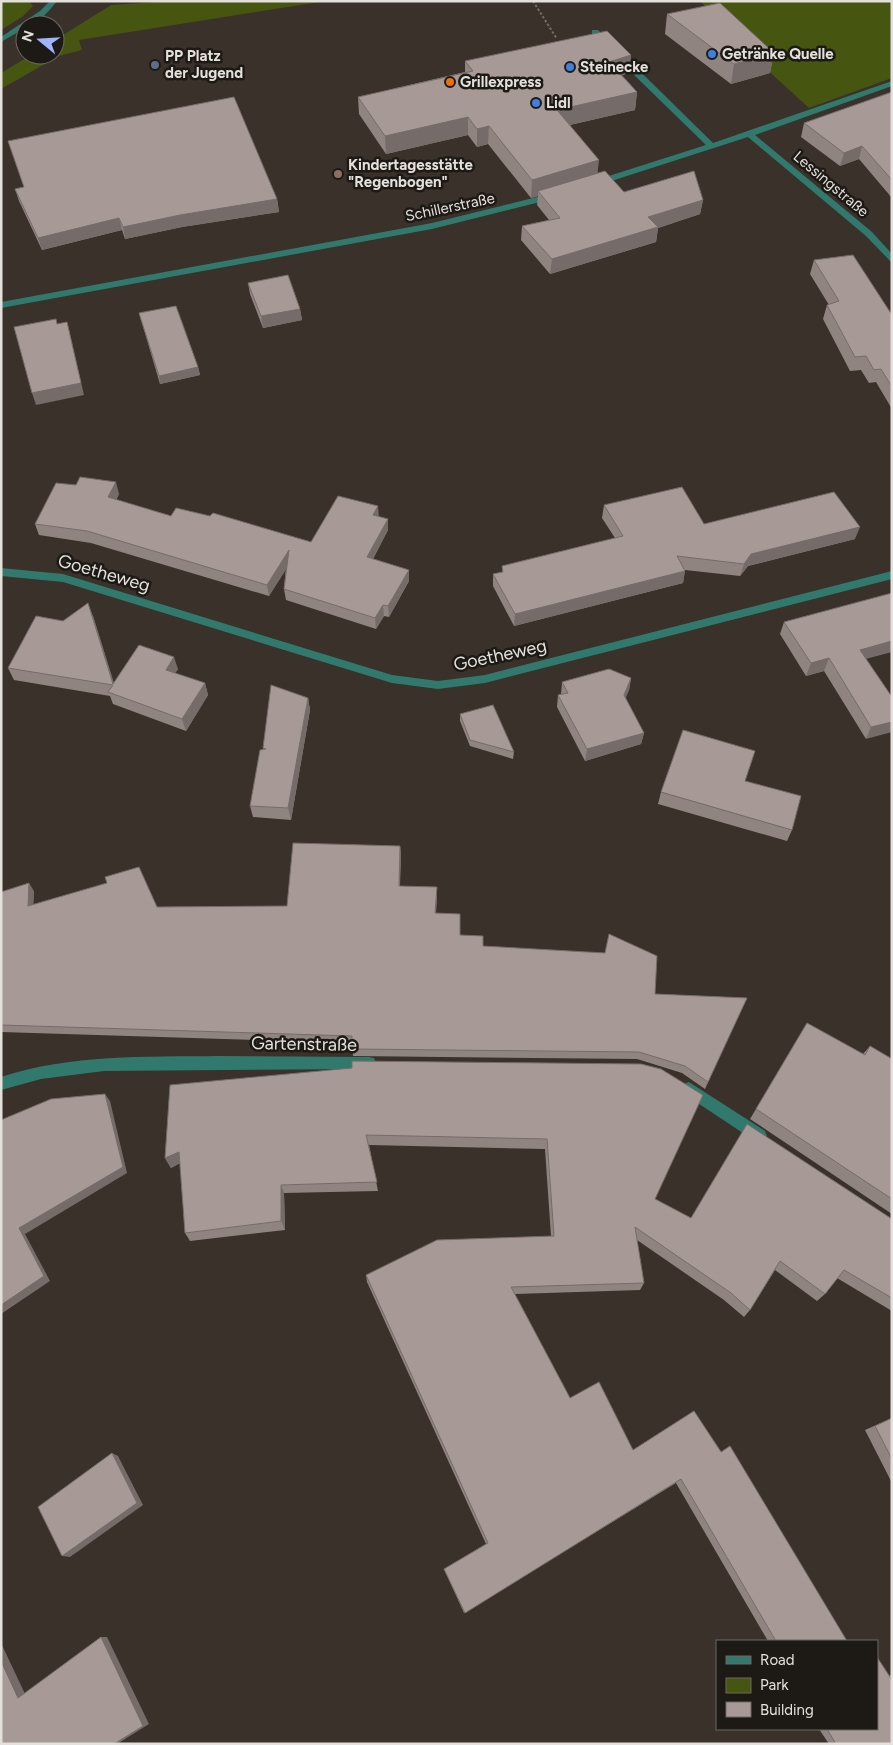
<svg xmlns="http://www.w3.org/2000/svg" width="893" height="1745" viewBox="0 0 893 1745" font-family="Figtree,sans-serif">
<rect width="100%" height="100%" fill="#39312a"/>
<path fill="#46550f" d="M1,1H29L33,6L22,17L1,30Z
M173,1H326L79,40L82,50L59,56L1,89V73L31,55H55V40L111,5Z
M701,1H892V78L809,108L716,23Z"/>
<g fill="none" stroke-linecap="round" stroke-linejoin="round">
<path stroke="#736d66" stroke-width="2" stroke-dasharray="2.5 2" stroke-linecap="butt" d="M533,1L557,39"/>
<path fill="#31796d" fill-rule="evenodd" d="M50,1H57C50,10 38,25 25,25V28L1,42V37L40,11Z
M592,30H598L713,143L892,81V86L755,135L872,232L892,254V263L866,236L748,137L599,185H593V181L706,145L592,34Z
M553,193L557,196L556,198L432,229L1,308V302L432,223Z
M1,568L63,574L392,675L438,681L485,675L892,571V579L485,683L438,689L392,683L63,582L1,576Z
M217,1056L369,1057L374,1058L376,1063L374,1068L369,1069L104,1071L41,1079L1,1090V1077C71,1054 145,1057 217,1056Z
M689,1082L765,1131L767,1136L765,1141L760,1143L755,1141L684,1094L682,1089L684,1084Z"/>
</g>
<path fill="#908481" d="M667,14L774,53L770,73L731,84L665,34Z
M631,55L629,73L622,75L637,92L635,110L570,125L598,173L624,192L703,200L700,214L658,228L656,242L550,274L521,240L522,226L549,220L537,205L538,196L531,198L488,144L477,147L468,135L386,154L359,114L358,97L465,72V61Z
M892,92V198L859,159L840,166L801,137L804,123Z
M8,141L277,199L279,212L182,227L125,239L122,230L42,250L19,201L15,189L24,187Z
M814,260L892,315V409L876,382L869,383L861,370L850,371L823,319L827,305H829L810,274Z
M248,283L300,309L302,320L263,328L250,294Z
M139,313L198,367L200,375L160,384Z
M119,494L116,500L171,516L311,542L378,517L388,519V530L373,559L409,581L389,617L384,616L376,629L286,600L284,589L286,568L269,596L91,543L39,535L35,524Z
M604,505L704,524L855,539L748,566L740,576L685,570L683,583L514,626L493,586V574L502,572V566L615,538L602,518Z
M93,616L114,684L178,669L175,673L205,683L208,695L186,731L113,704L110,696L14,680L8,668L63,621Z
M784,622L892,697L866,739L824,671L806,676L780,634Z
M631,678L629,690L625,698L644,733L641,744L585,761L557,707L558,695L561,694L562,682Z
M308,698L310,710L291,820L253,817L250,806L263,750V748Z
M460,714L514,752L513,759L470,746L460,721Z
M661,792L792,830L787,841L658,804Z
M400,846L401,855L400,886L437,896L436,913L460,935L483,946L655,994L747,998L705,1089L682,1073L637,1059L353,1056L352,1043L1,1032V892L34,891L33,904L157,907L287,906Z
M807,1023L863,1054L870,1046L891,1058L892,1056V1214L750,1119Z
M641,1064L655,1199L691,1218L892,1219V1311L837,1278L825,1294L817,1301L775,1270L750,1310L744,1317L724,1300L637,1240L644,1283L640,1290L515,1294L570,1398L633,1450L694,1411L847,1641H768L676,1483L464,1613L444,1569L486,1544L367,1282L366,1275L551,1236L545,1149L369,1145L378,1191L284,1193L285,1230L190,1241L185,1233L180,1163L171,1168L165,1158Z
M892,1418V1483L865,1430Z
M892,1674V1744H829L819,1729H877L889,1676Z"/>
<path fill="#756c69" d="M774,53L770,73L731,84L734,64Z
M631,55L629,73L607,79L609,62Z
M637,92L635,110L556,128L557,110Z
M468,117V135L386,154L385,136Z
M489,126L488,144L477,147V129Z
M862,146L859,159L840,166L844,153Z
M599,160L597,178L538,191V196L531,198L532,180Z
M277,199L279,212L182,227L125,239L123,227L180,215Z
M703,200L700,214L658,228L656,242L550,274L552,259L648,217Z
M119,218L122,230L42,250L38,238Z
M300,309L302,320L263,328L261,316Z
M67,322L84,395L36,405L32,393Z
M198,367L200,375L160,384L159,376Z
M116,482L119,494L112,509L108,497Z
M378,506L379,518L373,515Z
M388,519V530L368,568L367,557Z
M860,527L855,539L748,566L740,576L744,564L751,554Z
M289,550L291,562L269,596L267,585Z
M409,570V581L389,617L388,606Z
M685,571L683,583L514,626L515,614Z
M88,603L93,616L118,696L113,684Z
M383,605L384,616L376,629L375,618Z
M892,641V652L854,662L860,650Z
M174,657L178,669L169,682L166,670Z
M829,658L824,671L806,676L811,663Z
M631,678L629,690L622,707L624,695Z
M205,683L208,695L186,731L182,719Z
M308,698L310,710L291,820L288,808Z
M892,722V732L866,739L871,727Z
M644,733L641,744L585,761L587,749Z
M400,846L401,855L399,894V886Z
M29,883L34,891L33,914L28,906Z
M437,887V896L435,921V913Z
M105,1094L110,1101L127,1173L25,1234L50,1281L1,1314V1305L19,1228Z
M179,1152L184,1161L171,1168L165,1158Z
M281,1185L284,1193L285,1230L281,1221Z
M112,1453L118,1456L143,1505L70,1557L62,1556Z
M101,1637H107L149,1724L117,1744H114Z
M1,1643L26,1696L18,1698L1,1661Z"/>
<path fill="#a79a96" stroke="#756c69" d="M720,3L774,53L734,64L667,14Z
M607,31L631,55L609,62L637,92L557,110L599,160L532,180L489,126L477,129L468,117L385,136L358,97L473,71L465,61Z
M892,92V180L862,146L844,153L804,123Z
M234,97L277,199L180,215L123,227L119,218L38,238L15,189L24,187L8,141Z
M605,171L624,192L694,171L703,200L648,217L658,227L552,259L522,226L560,218L538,191Z
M853,255L892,315V387L881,369L874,370L866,356L855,357L827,305L839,301L814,260Z
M288,275L300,309L261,316L248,283Z
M176,306L198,367L159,376L139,313Z
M56,319L57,324L67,322L81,383L32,393L14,327Z
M80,477L116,482L108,497L171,516L176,508L210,516L213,513L311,542L338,496L378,506L373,515L388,519L367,557L409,570L388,606L383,605L375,618L284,589L289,550L267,585L87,531L35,524L56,483L76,485Z
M682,487L704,524L834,492L860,527L751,554L744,564L677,556L685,571L515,614L493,574L503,572L502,566L623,536L604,505Z
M892,593V641L860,650L892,697V722L871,727L829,658L811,663L784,622Z
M88,603L113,684L139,645L174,657L166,670L205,683L182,719L108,692L113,685L8,668L36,616L63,621Z
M609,669L631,678L624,695L644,733L587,749L558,695L568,693L562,682Z
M271,685L308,698L288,808L250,806L260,750L266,749L263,748Z
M493,705L514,752L470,740L460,714Z
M683,730L755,751L745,781L801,796L792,830L661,792Z
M293,843L400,846L399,886L437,887L435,913L460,914V935L483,936V946L605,953L609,934L657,956L655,994L747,998L708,1082L685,1066L639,1052L352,1049V1036L1,1025V892L29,883L28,906L107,883L105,877L139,867L157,907L287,906Z
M807,1023L865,1055L870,1046L892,1059V1199L756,1109Z
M352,1061L641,1064L661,1069L703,1095L655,1199L691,1218L747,1124L892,1219V1298L844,1270L825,1294L780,1261L750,1310L731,1293L635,1227L644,1283L511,1287L570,1398L599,1382L633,1450L694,1411L721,1452L730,1446L847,1641H776L681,1479L465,1613L444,1569L488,1543L366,1275L437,1240L554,1236L547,1139L366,1135L377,1182L281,1185V1221L185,1233L179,1152L165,1158L170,1085L352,1068Z
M105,1094L123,1167L19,1228L44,1276L1,1305V1120L51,1099Z
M892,1418V1459L875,1426Z
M112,1453L137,1503L62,1556L38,1507Z
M101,1637L143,1726L114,1744H1V1661L18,1698Z
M877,1657L892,1680V1744H836L827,1729H877Z"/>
<g fill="#3f7fe0" stroke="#1d1a16" stroke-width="2">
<circle cx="712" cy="54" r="5"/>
<circle cx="570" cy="67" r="5"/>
<circle cx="536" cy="103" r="5"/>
</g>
<circle fill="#5c6f8a" stroke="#1d1a16" stroke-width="2" cx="155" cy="65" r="5"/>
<circle fill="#e8710a" stroke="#1d1a16" stroke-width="2" cx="450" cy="82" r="5"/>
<circle fill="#8d6e63" stroke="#1d1a16" stroke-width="2" cx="338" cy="174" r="5"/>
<g text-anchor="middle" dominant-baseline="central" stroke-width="5" stroke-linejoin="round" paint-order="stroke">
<g font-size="15" font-weight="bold" fill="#e4e0db" stroke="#1d1a16" text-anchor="start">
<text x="722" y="54">Getränke Quelle</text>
<text x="165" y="56">PP Platz<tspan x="165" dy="17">der Jugend</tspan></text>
<text x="580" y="67">Steinecke</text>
<text x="460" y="82">Grillexpress</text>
<text x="546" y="103">Lidl</text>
<text x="348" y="165">Kindertagesstätte<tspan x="348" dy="17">"Regenbogen"</tspan></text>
</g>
<g font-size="15" fill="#e4e0db" stroke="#1d1a16">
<text transform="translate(831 184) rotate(40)">Lessingstraße</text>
<text transform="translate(450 207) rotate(-12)">Schillerstraße</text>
</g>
<g font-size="18" fill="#e4e0db" stroke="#1d1a16">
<text transform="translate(104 573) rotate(16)">Goetheweg</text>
<text transform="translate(500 655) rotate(-12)">Goetheweg</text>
<text transform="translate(304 1044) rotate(1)">Gartenstraße</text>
</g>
</g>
<rect width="893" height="1745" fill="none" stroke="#e4e0db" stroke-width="5"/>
<rect x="716" y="1640" width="162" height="90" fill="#1d1a16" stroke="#6d6965"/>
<rect x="726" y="1656" width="25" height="8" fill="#31796d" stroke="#6d6965"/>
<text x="760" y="1665" font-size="15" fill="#e4e0db">Road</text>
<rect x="726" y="1678" width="25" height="15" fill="#46550f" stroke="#6d6965"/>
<text x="760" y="1690" font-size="15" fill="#e4e0db">Park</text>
<rect x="726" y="1702" width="25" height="15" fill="#a79a96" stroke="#6d6965"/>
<text x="760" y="1715" font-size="15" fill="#e4e0db">Building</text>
<g transform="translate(40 40) rotate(288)"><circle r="24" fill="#1d1a16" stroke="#6d6965"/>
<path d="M0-4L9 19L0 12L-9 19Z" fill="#a0b3fd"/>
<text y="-8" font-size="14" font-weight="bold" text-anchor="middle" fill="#e4e0db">N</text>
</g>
</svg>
